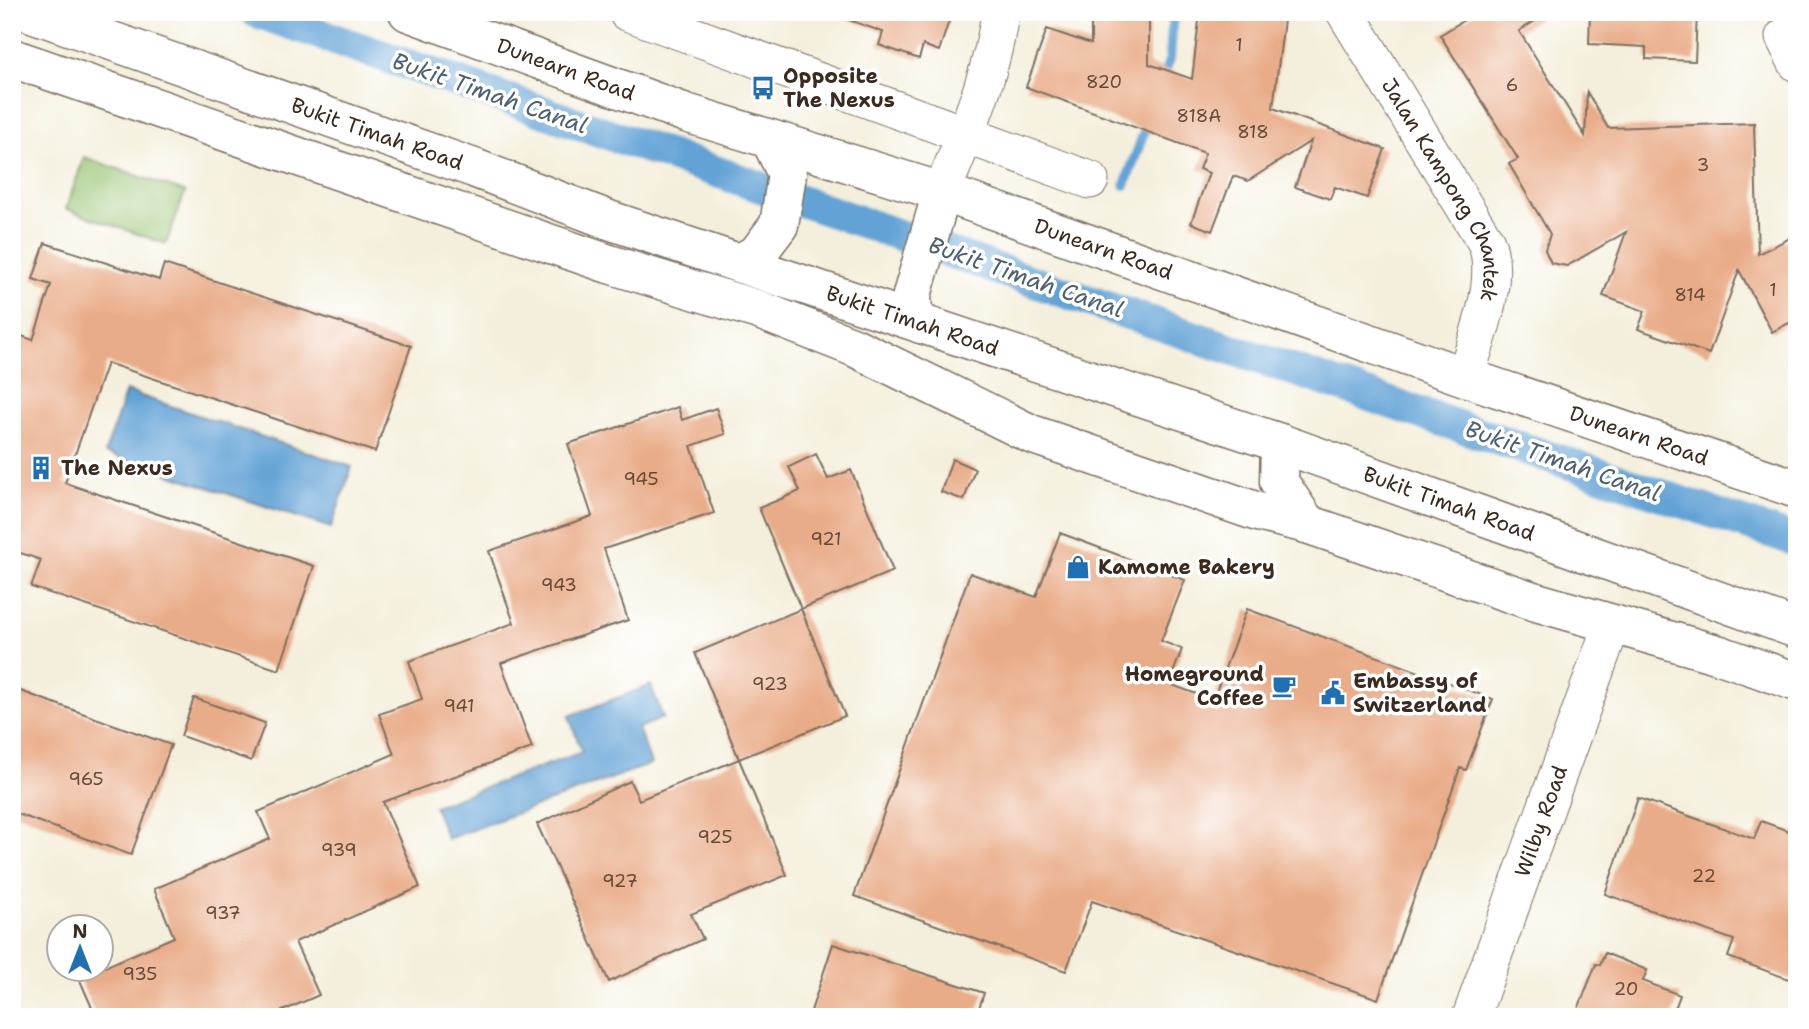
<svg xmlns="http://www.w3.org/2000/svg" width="1809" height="1029" viewBox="0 0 1809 1029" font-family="'Shantell Sans',sans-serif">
<rect width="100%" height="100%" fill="#fff"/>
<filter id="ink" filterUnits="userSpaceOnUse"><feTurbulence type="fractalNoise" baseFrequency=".0143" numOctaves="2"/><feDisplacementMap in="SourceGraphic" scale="14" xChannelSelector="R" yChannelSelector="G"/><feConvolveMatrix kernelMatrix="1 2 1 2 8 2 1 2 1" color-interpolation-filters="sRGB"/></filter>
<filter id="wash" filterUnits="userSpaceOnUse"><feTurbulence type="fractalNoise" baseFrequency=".00686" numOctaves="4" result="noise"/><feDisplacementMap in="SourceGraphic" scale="28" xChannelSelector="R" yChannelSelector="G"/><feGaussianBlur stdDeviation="1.57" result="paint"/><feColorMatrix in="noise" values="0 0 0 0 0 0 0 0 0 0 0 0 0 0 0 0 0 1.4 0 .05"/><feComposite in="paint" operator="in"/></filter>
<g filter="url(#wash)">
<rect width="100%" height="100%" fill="#f4efdc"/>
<path fill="#96c270" stroke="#687647" stroke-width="2" d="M84,157L185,192L166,244L66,209Z"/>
<path fill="#62a2d5" stroke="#4e667a" stroke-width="2" d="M126,391L352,467L331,528L105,453Z
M651,685L663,718L638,728L651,764L447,839L434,806L582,752L569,716Z"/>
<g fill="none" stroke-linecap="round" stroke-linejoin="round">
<path stroke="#62a2d5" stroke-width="10" d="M1162,80L1170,58L1173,12
M1125,185L1148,121"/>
<path stroke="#62a2d5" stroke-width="32" d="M256,12L1075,296L1797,541"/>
</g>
<g id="blocks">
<path fill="#e9ac88" d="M838,12H952L939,51L923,45L919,59L879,45L883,32L838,16Z
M1091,12H1149V64L1192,79L1200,12H1285L1273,108L1385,149L1367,198L1335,187L1330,199L1295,187L1311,141L1248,181L1233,176L1212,231L1191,223L1209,173L1199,169L1205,153L1026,87L1047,29L1091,44Z
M1477,12H1549L1519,31L1585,136L1587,92L1608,128L1754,123L1758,254L1790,238L1797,251V319L1772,332L1739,270L1709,354L1638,329L1645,311L1603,296L1626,232L1567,266L1551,263L1545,250L1550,234L1509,164L1518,159L1440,35Z
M1590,12H1697L1695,61L1646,59V47L1589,44Z
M45,243L159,280L164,264L411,346L375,452L107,363L65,483L314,566L279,670L31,587L41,560L12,550V354L19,335L33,340L51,285L33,279Z
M678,407L682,420L716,408L725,434L691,446L714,513L604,549L628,620L501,663L532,748L383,802L420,887L295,942L319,995L269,1017H96L79,978L174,937L154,889L270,839L258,812L394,754L379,714L422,699L409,661L514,623L489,551L592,516L568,444Z
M816,454L828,479L851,470L893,571L801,609L759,508L800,491L789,467Z
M952,459L975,469L964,500L941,492Z
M1060,533L1185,580L1161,641L1182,649L1169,684L1213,700L1247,609L1493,699L1466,770L1460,768L1378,999L1092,901L1066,971L854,896L970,573L1036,597Z
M801,609L845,716L739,759L695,653Z
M12,688L171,745L131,855L12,812Z
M194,698L265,723L251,761L181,736Z
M739,759L787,875L691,914L703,939L609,982L537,824L630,781L639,800Z
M1638,798L1754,839L1761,821L1797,834V982L1728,957L1734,940L1605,894Z
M833,944L984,993L976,1017H809Z
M1605,953L1647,970L1643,981L1680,995L1672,1017H1575L1596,964L1600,965Z"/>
</g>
</g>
<g filter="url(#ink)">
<use href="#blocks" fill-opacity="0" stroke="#7c6f60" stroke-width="2"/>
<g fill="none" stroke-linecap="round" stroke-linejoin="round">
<g stroke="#7c6f60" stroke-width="39">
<g id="minor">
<path d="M627,12L1090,180"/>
<path id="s1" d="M1345,12L1486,242C1501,280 1477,338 1465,377"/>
<path d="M1784,37L1797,63"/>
<path d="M942,192C965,135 993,73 1000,12"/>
<path id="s2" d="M1471,1017L1612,624"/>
</g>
</g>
<g stroke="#7c6f60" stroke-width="41">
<g id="trunk">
<path id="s3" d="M29,12L474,168L609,220L1280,443L1797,629"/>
<path id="s4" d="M408,12L686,113L942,192L1465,377L1797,489"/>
<path d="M12,58L609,264L759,310L854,347L1031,434L1258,512L1307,524L1533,601L1720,655L1797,682"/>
<path d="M739,263L757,254L779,225L787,174L770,139"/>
<path d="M921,324L913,311L912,295L942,192"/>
<path d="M1280,443L1279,482L1307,524"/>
</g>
</g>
<use href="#minor" stroke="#fff" stroke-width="37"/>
<use href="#trunk" stroke="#fff" stroke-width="38"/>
</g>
</g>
<defs>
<g id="bus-bare" transform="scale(1.89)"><path d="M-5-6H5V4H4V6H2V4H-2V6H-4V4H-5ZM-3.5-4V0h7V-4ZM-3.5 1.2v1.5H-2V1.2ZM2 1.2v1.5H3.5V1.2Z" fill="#1f6fb2" stroke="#fff" stroke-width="2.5" paint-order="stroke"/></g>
<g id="building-bare" transform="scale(1.89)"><path d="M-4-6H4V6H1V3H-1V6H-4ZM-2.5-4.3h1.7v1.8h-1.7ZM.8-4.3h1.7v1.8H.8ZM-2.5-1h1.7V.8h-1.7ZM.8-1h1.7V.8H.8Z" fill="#1f6fb2" stroke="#fff" stroke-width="2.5" paint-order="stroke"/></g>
<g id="shop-bare" transform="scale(1.89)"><path d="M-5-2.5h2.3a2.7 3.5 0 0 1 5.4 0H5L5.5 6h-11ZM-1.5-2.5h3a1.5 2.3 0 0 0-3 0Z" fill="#1f6fb2" stroke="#fff" stroke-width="2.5" paint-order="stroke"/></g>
<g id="cafe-bare" transform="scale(1.89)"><path d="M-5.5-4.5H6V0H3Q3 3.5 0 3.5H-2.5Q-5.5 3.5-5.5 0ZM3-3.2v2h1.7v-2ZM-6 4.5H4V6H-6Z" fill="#1f6fb2" stroke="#fff" stroke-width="2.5" paint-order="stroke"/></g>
<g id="civic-bare" transform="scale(1.89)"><path d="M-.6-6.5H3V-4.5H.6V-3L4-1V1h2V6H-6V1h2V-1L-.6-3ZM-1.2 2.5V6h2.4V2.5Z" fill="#1f6fb2" stroke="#fff" stroke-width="2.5" paint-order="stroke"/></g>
</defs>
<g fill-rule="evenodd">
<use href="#bus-bare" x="763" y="88"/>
<use href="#building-bare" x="41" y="468"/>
<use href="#shop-bare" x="1078" y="567"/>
<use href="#cafe-bare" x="1284" y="686"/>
<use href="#civic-bare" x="1333" y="693"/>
</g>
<g text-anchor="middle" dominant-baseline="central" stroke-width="7" stroke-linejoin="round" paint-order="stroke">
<g font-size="18" fill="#664a38">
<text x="1239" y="45">1</text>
<text x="1104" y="82">820</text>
<text x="1512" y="85">6</text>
<text x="1199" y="116">818A</text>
<text x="1253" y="132">818</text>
<text x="1703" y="165">3</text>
<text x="1773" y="290">1</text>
<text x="1690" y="295">814</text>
<text x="641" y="479">945</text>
<text x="826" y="539">921</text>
<text x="559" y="585">943</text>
<text x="770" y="684">923</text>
<text x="459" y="706">941</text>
<text x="86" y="779">965</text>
<text x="715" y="837">925</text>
<text x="339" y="850">939</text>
<text x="1704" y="876">22</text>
<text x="620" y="881">927</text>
<text x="223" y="913">937</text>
<text x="140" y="974">935</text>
<text x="1626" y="989">20</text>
</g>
<g font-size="21" fill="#3b2a1e" stroke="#fff">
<text stroke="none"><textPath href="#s4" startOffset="168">Dunearn Road</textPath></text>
<text stroke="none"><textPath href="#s3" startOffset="369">Bukit Timah Road</textPath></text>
<text stroke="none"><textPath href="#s1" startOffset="205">Jalan Kampong Chantek</textPath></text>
<text stroke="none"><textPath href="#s4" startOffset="735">Dunearn Road</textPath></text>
<text stroke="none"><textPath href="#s3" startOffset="936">Bukit Timah Road</textPath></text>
<text stroke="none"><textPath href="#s4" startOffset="1302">Dunearn Road</textPath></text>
<text stroke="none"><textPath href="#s3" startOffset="1503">Bukit Timah Road</textPath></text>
<text stroke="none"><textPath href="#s2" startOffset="208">Wilby Road</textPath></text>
</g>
<g font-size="21" font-weight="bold" fill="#3b2a1e" stroke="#fff" text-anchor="start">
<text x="783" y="76">Opposite<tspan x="783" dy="24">The Nexus</tspan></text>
<text x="61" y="468">The Nexus</text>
<text x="1098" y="567">Kamome Bakery</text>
<text x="1264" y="674" text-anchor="end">Homeground<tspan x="1264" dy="24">Coffee</tspan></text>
<text x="1353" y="681">Embassy of<tspan x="1353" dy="24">Switzerland</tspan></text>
</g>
<g font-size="23" font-style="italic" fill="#4d6070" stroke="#fff">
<text transform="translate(490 93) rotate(19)">Bukit Timah Canal</text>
<text transform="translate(1026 277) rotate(19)">Bukit Timah Canal</text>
<text transform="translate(1563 461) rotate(19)">Bukit Timah Canal</text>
</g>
</g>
<rect width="1809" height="1029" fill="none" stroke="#fff" stroke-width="42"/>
<g transform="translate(80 948)"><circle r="33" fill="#ffffff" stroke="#b1aaa5" stroke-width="2"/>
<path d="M0-5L12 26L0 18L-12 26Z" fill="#1f6fb2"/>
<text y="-10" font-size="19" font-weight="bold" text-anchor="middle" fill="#3b2a1e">N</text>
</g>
</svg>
